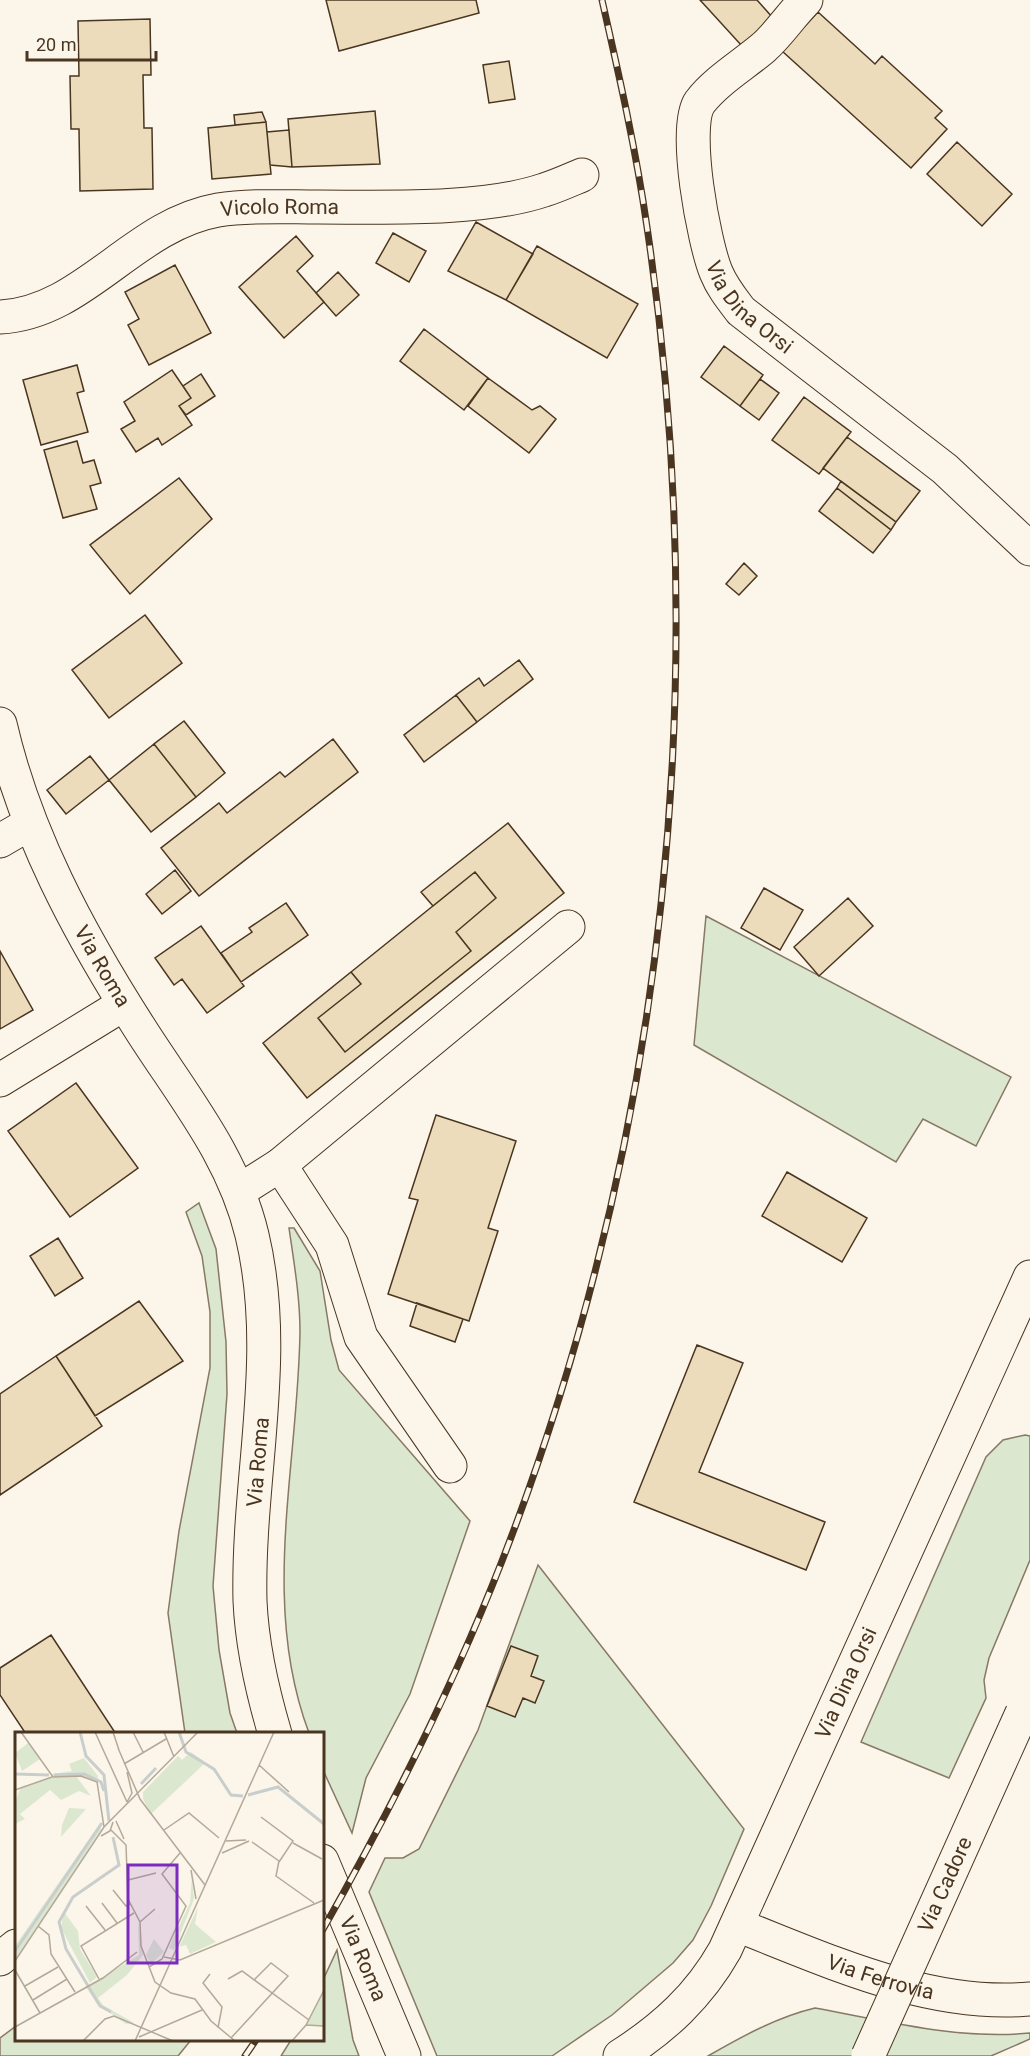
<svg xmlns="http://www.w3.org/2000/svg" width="1030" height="2056" viewBox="0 0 1030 2056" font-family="Roboto,sans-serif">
<rect width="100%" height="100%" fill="#fbf6e9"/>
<path fill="#dce7d0" stroke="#887966" stroke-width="1.5" d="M706,916L1011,1077L976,1146L923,1119L896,1162L694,1045Z
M199,1203L216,1249L226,1342L227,1394L213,1586L219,1650L230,1713L237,1733H185L168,1613L179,1531L210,1368V1312L202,1256L186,1212Z
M294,1228L320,1271L331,1340L339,1370L470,1521L410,1694L366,1778L352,1833L323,1770L322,1734L309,1733C260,1603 298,1467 300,1332C300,1297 294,1263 289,1228Z
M1025,1435L1030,1436V1560L989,1658L984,1680L986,1698L949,1778L861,1742L986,1457L1003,1440Z
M538,1565L744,1829L711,1906L693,1940L673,1963L612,2015L552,2056H437L369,1892L385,1858H403L419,1849L478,1730Z
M337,1950L353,2040L359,2056H281L291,2040H322L323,1980Z
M815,2008C886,2021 958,2040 1030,2033V2039L991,2056H708C741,2037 777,2017 815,2008Z
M16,2026V2040H191L178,2056H0V2038Z"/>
<path fill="#ecdcbc" stroke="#4a3520" stroke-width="1.5" d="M326,0H476L479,13L339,51Z
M700,0H757L773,18L742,46Z
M818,12L875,64L882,56L942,111L935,118L947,129L911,168L782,51Z
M150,19L151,75H143L144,128H152L153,189L80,191L79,129H71L70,76H79L78,21Z
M509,61L515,99L489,103L483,65Z
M375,111L380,164L292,167L288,119Z
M262,112L266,122L235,125L234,115Z
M266,122L271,174L212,179L208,128Z
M289,130L292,167L270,165L267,132Z
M957,142L1012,194L982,226L927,174Z
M476,222L533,254L506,300L448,271Z
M393,233L426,251L409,282L376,263Z
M296,236L313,256L297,271L324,302L284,338L239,287Z
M537,246L638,304L607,358L506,300Z
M175,265L211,333L149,365L128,325L139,319L125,292Z
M338,272L359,295L336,316L316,293Z
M424,329L488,378L464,410L400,361Z
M724,346L763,375L740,406L701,377Z
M77,365L84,391L77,393L88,432L41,445L23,380Z
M172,370L191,398L179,406L192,425L162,445L158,438L136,452L121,429L135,421L124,402Z
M201,374L215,396L186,415L179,406L191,398L183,386Z
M488,378L532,410L540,406L556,419L529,453L468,406Z
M760,379L779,393L759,420L740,406Z
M804,397L851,432L819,474L772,440Z
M847,437L920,491L896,522L823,468Z
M77,441L83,463L94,460L101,483L90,486L97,509L63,518L44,450Z
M179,478L212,519L130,594L90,545Z
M841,481L896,522L891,530L837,488Z
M837,488L891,530L873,553L819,511Z
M744,563L757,576L739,595L726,584Z
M145,615L182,663L109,718L72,670Z
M519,660L533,679L477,722L456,695L479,678L484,686Z
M456,695L477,722L424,762L404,735Z
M184,721L225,773L196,797L154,744Z
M333,739L358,772L199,896L161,848L219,803L227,813L280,772L285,777Z
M154,744L196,797L151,832L109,780Z
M90,756L109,780L66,814L47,790Z
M508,823L564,893L307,1098L263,1043L351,972L361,984L318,1018L345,1052L471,951L456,932L496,898L475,872L433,906L421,892Z
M175,870L191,891L162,914L146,894Z
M475,872L496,898L456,932L471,951L345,1052L318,1018L361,984L351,972Z
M764,888L803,910L780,950L741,928Z
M848,898L873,926L819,976L794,947Z
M286,903L308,935L241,982L221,953L252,932L249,928Z
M201,926L244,986L207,1013L182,979L174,985L155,958Z
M0,951L33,1010L0,1029Z
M76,1083L138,1168L70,1217L8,1131Z
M436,1115L516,1141L488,1228L498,1231L469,1321L388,1294L418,1200L409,1198Z
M787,1172L867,1218L842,1262L762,1216Z
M58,1238L83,1278L55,1296L30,1256Z
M139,1301L183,1361L95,1416L56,1356Z
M417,1303L463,1319L455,1342L410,1326Z
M697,1345L743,1363L699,1472L825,1522L806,1570L634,1502Z
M56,1356L102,1426L0,1495V1394Z
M51,1635L116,1734H26L0,1695V1668Z
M511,1646L538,1656L531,1676L544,1681L535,1703L523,1698L515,1717L487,1706Z"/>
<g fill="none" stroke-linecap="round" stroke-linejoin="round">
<g stroke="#4a3520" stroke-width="35">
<g id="street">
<path id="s1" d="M806,0C791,15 779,34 763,48C743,65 716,81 700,102C682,127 704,243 716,272C722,287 731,298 741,311L945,469L1030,549"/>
<path id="s2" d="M0,317C84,313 133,225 218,210C249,205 286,207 318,207C384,207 482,211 544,190C557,186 570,180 582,175"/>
<path d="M0,841L29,824"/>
<path d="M0,1080L124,1004"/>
<path d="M280,1165L332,1245L361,1337L450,1466"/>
<path d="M239,1191L280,1165L568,927"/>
<path id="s3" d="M737,1925C829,1961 929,2008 1030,1999"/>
<path d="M0,1959L16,1946"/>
<path id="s4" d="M620,2056C664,2028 699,1996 725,1950L1030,1277"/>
</g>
</g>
<g stroke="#4a3520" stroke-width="35">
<g id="secondary">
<path id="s5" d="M0,724C25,833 79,933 139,1027C182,1095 233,1155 252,1235C281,1356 247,1478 250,1601C252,1647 262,1690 275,1734"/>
<path id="s6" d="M322,1861L404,2056"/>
</g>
</g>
<use href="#street" stroke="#fbf6e9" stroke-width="33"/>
<use href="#secondary" stroke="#fbf6e9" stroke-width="33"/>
<g stroke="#4a3520" stroke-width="7">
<path id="rail" d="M322,1931C390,1811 452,1689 502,1561C667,1138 713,674 647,227C636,150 619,75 602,0
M245,2056L256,2040"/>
</g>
<use href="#rail" stroke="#fbf6e9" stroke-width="4.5" stroke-dasharray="14" stroke-linecap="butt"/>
<g stroke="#4a3520" stroke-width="35" stroke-linecap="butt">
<g id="primary-bridge">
<path id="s7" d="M868,2056L1022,1713"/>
</g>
</g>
<use href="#primary-bridge" stroke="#fbf6e9" stroke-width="33"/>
</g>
<g text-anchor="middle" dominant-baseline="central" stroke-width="4.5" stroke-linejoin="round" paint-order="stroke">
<g font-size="21" fill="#4a3520" stroke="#fbf6e9">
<text stroke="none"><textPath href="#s2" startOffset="308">Vicolo Roma</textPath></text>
<text stroke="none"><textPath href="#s1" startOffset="370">Via Dina Orsi</textPath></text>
<text stroke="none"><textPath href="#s5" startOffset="264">Via Roma</textPath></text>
<text transform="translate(258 1462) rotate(-85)">Via Roma</text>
<text stroke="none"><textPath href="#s4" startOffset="444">Via Dina Orsi</textPath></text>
<text stroke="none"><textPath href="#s7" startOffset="188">Via Cadore</textPath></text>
<text stroke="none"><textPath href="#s6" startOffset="106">Via Roma</textPath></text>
<text stroke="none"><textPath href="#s3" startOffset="153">Via Ferrovia</textPath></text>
</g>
</g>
<g transform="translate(15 1732)">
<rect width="309" height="309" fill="#fbf6e9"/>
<path d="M13,11L25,27L7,39L0,21ZM176,20L202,39L215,64L201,41L189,32L136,82L128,67V60L163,24L167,28ZM69,26L83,44L82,50L61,44L76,64L64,59L46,68L35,58L5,82L10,87L0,92V70L6,55L38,45L37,42L57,39L54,32ZM54,76L71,77L46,105L47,93ZM85,91L86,98L0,229V214ZM177,143L179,167L159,218L154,216L160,202H165L162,198L175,171ZM183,175L180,192L201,210L175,222L171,213L164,215ZM49,180L63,199L65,217L82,245L75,251L46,196ZM123,190L128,223L112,243L83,266L88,273L119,291L111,292L82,272L71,255L124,223ZM139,207L149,220L136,232L131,223ZM309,258V294L291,293Z" fill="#dce7d0"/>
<path fill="none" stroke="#c9cecd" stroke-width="3" d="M65,0L71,24L89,43L94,89M164,0L171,20L199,37L216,63L228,64M0,42L34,43M39,43L69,42L86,50L89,59M126,52L141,36M233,63L263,55L309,92M0,219L87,91M96,280L85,274L51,217L44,190L58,165L104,133L98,105"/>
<path fill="none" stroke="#b4a999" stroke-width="1.5" d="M6,0L38,45L66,44L82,50L89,95M80,0L112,70M98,0L104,18M118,0L128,20M149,0L159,25M103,16L125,67L190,153M109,32L151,7M244,33L274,60M112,40L117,61L112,70M0,58L37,45M246,85L278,109L264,130M101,89L109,107M95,97L111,113L113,167L125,190L126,214L140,250L156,261L180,267L196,289L220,309M149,98L174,81L204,106M86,104L95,99L98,90M211,109L231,108M237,110L264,129L261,144L299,171M278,111L307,127M207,121L234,109M176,138L181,167M113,148L141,141M98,158L111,174L115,172M87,171L102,191M71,174L90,198M125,190L140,177M23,194L34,203L36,222L60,260M149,225L165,228L309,168M0,229L89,95L183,0M134,235L147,227L171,174L147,142L165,121M0,238L25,281M195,242L188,251L207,275L203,296M84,247L66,214L119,181M213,247L227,239L294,288M10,254L43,235M18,268L52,247M291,293L309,294M0,295L88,246L122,220M124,305L187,278M216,306L273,244L256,231L239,248M68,309L90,287L99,284L158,309M120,309L259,0M277,309L291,293L309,258"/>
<path fill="#7b2cbf" fill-opacity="0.15" stroke="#7b2cbf" stroke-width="3" d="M113,133H162V231H113Z"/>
<rect width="309" height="309" fill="none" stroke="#4a3520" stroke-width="3"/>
</g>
<path d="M27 51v9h129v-9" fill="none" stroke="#4a3520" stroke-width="3"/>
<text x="36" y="51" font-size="18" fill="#4a3520" stroke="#fbf6e9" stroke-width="4.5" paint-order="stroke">20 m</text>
</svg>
